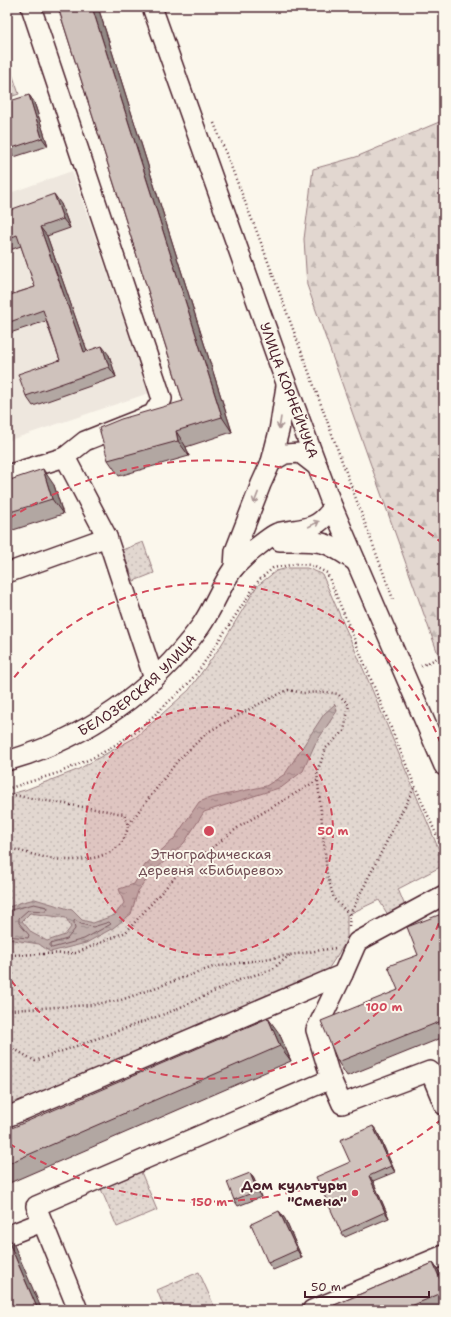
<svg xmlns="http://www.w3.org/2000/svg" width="451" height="1317" viewBox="0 0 451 1317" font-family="'Shantell Sans',sans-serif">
<defs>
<pattern id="forest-firs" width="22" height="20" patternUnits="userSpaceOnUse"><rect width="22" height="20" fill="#e2d7d0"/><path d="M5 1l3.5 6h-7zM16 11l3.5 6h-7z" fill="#c3b8b3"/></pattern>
<pattern id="park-dots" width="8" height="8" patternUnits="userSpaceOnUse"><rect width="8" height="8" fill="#e2d7d0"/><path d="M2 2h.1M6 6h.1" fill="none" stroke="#c3b8b3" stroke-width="1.8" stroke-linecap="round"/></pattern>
<pattern id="water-ripples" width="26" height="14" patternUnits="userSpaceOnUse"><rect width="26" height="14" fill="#bfadaa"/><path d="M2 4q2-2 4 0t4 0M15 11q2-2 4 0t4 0" fill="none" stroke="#9d8c8b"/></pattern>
</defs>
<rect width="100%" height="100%" fill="#fbf7ec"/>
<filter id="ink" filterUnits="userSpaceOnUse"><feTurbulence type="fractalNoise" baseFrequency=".025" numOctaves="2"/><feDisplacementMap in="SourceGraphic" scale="8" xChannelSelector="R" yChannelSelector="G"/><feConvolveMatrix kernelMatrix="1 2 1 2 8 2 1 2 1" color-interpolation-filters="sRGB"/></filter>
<g filter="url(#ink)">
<path fill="#eee7de" d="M72,171L149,393L7,441V194Z"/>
<path fill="url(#forest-firs)" stroke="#967b7e" d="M444,120V668H443L307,285L304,239L313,169L356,157Z"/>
<path fill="url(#park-dots)" stroke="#967b7e" d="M7,59L19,94L7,98Z
M143,542L154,573L134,581L122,550Z
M288,568H307L322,574L368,680L444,862V865L398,889L405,906L388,915L379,900L347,915V940L327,971L7,1110V795L25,790L77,770L136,737L189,690L220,647L257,586L276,571Z
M141,1172L157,1210L117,1227L101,1189Z
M199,1272L215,1308L210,1310H165L157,1290Z"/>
<path fill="url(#water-ripples)" stroke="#907477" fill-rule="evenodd" d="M335,704L337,711L315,744L303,771L282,787L204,812L184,843L151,874L138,891L131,914L113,928L86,943L50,952L39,944L7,939V908L19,903L35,899L72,910L82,920L93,923L115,915L124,903L119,889L134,884L145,865L174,839L199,802L210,798L266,786L285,774L324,714ZM30,913L66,918L71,927L65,935L47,941L32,933L22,921Z"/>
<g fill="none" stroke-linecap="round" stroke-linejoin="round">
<path stroke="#79585e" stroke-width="1" d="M7,911L34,904L47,907L48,909L46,911L28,910L19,918V923L29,935L28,938L7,936
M75,920L81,924L93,927L109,922L111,924L84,939L52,948L50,947V944L67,939L75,929L74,922Z"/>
<g stroke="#4a1f2b" stroke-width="22">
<g id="minor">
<path d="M31,7L162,399L153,414L85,441L65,457"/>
<path id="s1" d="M152,7L279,364L333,508L444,766"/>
<path d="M271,462L285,454L300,453L318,467"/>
<path d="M7,475L65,457L107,537"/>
<path d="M280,541C294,541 309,540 322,543C334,546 346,555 356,562"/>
<path d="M234,568L235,551L261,484L271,462L279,431L286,386"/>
<path d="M7,573L107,537L154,679"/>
<path id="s2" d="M7,761C86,738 151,693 200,627C213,609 220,587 233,569C237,564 243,559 248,554C254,550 272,534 277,533C291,529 306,531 318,523C324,519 329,513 333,508"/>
<path d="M331,1079L342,1104L430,1071L444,1105"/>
<path d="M7,1117L343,974L357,942L444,895"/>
<path d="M9,1235L42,1222"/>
<path d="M78,1310L36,1206L331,1079L316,1030L343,974"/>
<path d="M312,1310L444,1255"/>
</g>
</g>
<path stroke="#4a1f2b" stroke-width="2.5" stroke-dasharray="1 3" stroke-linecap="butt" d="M214,123L260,240L393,599
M421,666L444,655
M7,789L61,772L99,755L136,732L187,685L200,669L259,580L273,568L296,564L311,565L327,573L415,786L444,852
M7,794L124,814C129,825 129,829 123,840C112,860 75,862 55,859C41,857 27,853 13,849H7
M129,824L179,759L208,732L257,705L288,690L303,693L326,692L338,694L349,705L344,731L326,748L317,772L327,874L334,899L350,915
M349,926L350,915L357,900L415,786
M7,955L76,953L126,932L177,875L240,826L318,780
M7,1013L10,1010L91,1005L121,1000L213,967L335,948
M7,1045L35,1061L170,1012L239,980L271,970L290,955"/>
<use href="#minor" stroke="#fbf7ec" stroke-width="19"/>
</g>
<path fill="#b2a7a2" stroke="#4a1f2b" d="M58,7H98L232,432L186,447L189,456L119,476L108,460L183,401Z
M29,95L34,102L48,146L14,157L9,149Z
M61,204L70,228L47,236L87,351L109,355L116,377L33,406L26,396L60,360L46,321L10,333L7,329V296L35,287L21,246L7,251V211Z
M7,481L54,485L63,514L7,532Z
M444,913V1037L347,1076L338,1062L398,990L418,955Z
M279,1033L291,1061L7,1184V1130Z
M377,1131L395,1172L373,1181L389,1218L345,1237L341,1232L350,1162Z
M250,1173L254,1179L261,1197L238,1206L234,1200Z
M279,1211L285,1219L302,1258L273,1270L268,1263Z
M433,1263L444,1279V1310H323Z"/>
<path fill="#918884" stroke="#4a1f2b" d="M92,7H98L232,432L222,417Z
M29,95L34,102L48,146L42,138Z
M54,194L61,204L70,228L63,219Z
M40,227L47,236L91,362L84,352Z
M102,346L109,355L116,377L109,367Z
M176,431L186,447L189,456L178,441Z
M43,469L54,485L63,514L52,499Z
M268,1018L279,1033L291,1061L280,1046Z
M373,1126L377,1131L395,1172L391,1166Z
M250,1173L254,1179L261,1197L257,1191Z
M369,1176L373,1181L389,1218L385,1212Z
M279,1211L285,1219L302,1258L297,1250Z
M7,1235L14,1245L42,1310H38L7,1238Z
M433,1263L443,1277L444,1279V1288Z"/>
<path fill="#cfc2bc" stroke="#4a1f2b" d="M58,7H92L222,417L176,431L178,441L108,460L99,428L121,419L183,401Z
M29,95L42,138L9,149L7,144V102Z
M54,194L63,219L40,227L84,352L102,346L109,367L26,396L18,374L60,360L43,310L7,323V296L35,287L17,235L7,239V211Z
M43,469L52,499L7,513V481Z
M444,913V1021V1020L338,1062L321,1021L398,990L388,966L418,955L407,927Z
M268,1018L280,1046L7,1164V1130Z
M373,1126L391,1166L369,1176L385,1212L341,1232L316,1177L350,1162L340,1140Z
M250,1173L257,1191L234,1200L227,1182Z
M279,1211L297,1250L268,1263L251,1224Z
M7,1238L38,1310H7Z
M433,1263L444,1288V1292L402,1310H323Z"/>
<defs><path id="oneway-shaft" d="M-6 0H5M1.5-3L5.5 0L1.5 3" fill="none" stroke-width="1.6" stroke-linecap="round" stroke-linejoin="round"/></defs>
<g stroke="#ab9695">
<use href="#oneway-shaft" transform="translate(280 423) rotate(99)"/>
<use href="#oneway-shaft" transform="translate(256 498) rotate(111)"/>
<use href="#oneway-shaft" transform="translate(314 524) rotate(-28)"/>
</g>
</g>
<circle cx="209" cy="831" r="124" fill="#d1495b" fill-opacity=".12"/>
<g fill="none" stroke="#d1495b" stroke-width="2" stroke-dasharray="7 5">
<circle cx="209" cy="831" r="124"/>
<path d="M443 912A248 248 0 0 1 7 975M7 687A248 248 0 0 1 443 750"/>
<path d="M442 1119A371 371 0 0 1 10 1144M10 518A371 371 0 0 1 442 543"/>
</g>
<circle fill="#d1495b" stroke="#fbf7ec" stroke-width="1.5" cx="355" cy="1193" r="4"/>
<g text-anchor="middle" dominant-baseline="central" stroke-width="4" stroke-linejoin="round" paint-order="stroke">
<g font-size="14" fill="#4a1f2b" stroke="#fbf7ec">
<text stroke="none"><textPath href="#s1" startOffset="407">УЛИЦА КОРНЕЙЧУКА</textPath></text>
<text stroke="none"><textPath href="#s2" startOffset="153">БЕЛОЗЕРСКАЯ УЛИЦА</textPath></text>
</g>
<g font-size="14" fill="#704d54" stroke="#fbf7ec">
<text x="211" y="854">Этнографическая<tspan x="211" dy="16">деревня «Бибирево»</tspan></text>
</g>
<g font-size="14" font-weight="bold" fill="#4a1f2b" stroke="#fbf7ec" text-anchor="end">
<text x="347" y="1185">Дом культуры<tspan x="347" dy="16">"Смена"</tspan></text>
</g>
</g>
<circle cx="209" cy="831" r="6" fill="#d1495b" stroke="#fbf7ec" stroke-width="2"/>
<g font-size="12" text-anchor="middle" font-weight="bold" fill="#d1495b" stroke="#fbf7ec" stroke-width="4" stroke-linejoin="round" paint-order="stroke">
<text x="333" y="835">50 m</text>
<text x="384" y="1011">100 m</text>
<text x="209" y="1206">150 m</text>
</g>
<rect width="451" height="1317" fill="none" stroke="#fbf7ec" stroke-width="24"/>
<rect x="12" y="12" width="427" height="1293" fill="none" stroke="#4a1f2b" stroke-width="1.5" filter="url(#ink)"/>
<path d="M305 1291v6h124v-6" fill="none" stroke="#4a1f2b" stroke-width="2"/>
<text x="311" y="1291" font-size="12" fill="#4a1f2b" stroke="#fbf7ec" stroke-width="3" paint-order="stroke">50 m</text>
</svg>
